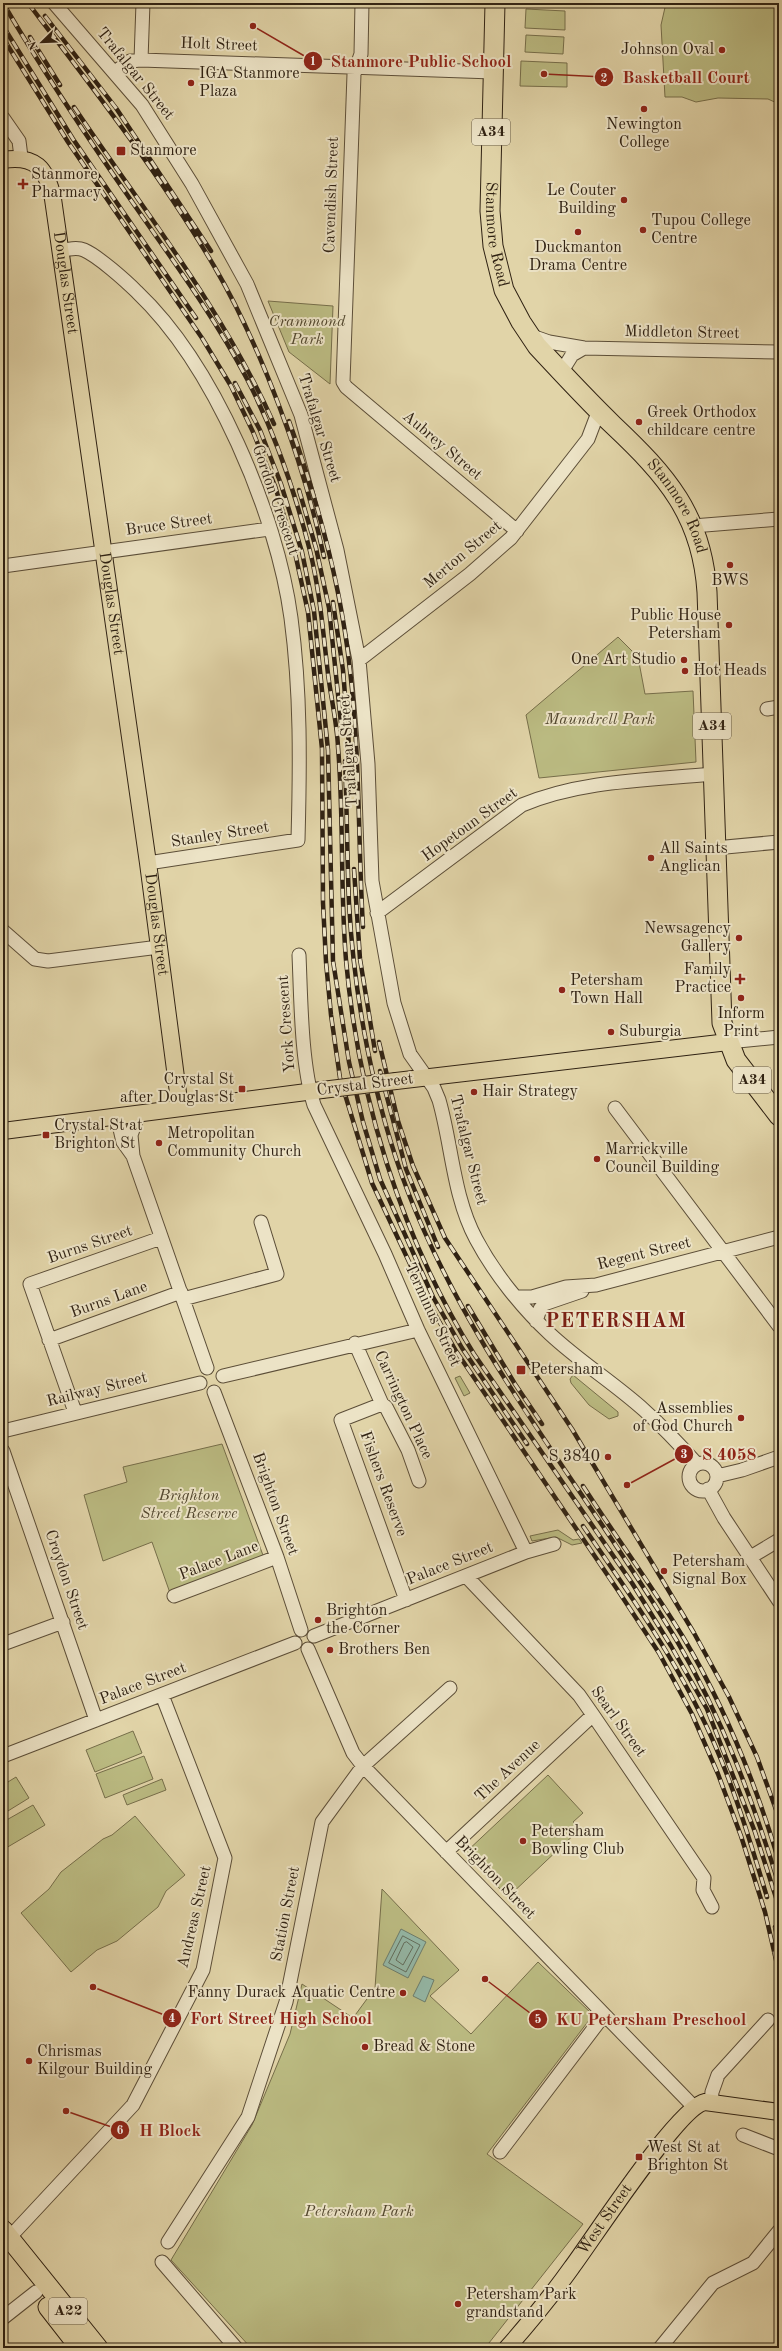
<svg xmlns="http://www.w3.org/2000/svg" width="782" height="2351" viewBox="0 0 782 2351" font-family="'Old Standard TT',serif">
<rect width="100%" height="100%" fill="#e1d4a8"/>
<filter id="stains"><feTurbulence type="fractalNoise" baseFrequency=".005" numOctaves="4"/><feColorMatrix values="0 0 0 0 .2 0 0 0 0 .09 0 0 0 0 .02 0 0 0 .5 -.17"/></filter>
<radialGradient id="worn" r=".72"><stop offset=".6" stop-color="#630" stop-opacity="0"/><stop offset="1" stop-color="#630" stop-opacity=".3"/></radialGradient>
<path fill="#bbbb82" stroke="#766e4a" d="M666,3H779V104L768,99L718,98L696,102L682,97H665L661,25Z
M526,9L565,11V30L525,28Z
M526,35L564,37L563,54L525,52Z
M521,61L567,63V87L520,86Z
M268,301L333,306L330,384L289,352Z
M618,637L638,657L645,694L693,691L696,762L539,778L526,715Z
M573,1375L618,1412V1416L609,1419L589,1405L571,1383L570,1379Z
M460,1376L470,1393L464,1396L455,1378Z
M222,1444L264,1558L170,1593L152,1542L103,1561L84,1495L127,1482L123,1467Z
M558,1530L573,1540L579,1539L582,1543L572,1545L556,1537L532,1541L530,1536Z
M133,1731L142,1753L95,1772L86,1750Z
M144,1756L153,1779L105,1798L96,1774Z
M548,1775L583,1813L573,1822L580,1829L508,1897L465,1853Z
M16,1777L29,1798L3,1814V1785Z
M162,1779L166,1790L127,1805L123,1795Z
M33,1805L45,1825L6,1848L3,1844V1822Z
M135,1816L185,1875L166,1891L158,1907L117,1941L97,1950L71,1972L21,1913L49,1889L61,1872L103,1839L112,1835Z
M382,1889L459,1970L430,1996L471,2034L538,1962L593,2015L487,2154L583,2224L485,2348H251L171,2260L252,2125L290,2034L302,1984L353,2018L375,1988Z"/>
<path fill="#94b8a7" stroke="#6c7c6c" d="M401,1929L426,1942L408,1978L383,1965Z
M423,1976L434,1980L425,2002L413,1996Z"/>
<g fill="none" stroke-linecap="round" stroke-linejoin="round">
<path stroke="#626d5d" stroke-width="1" d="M403,1936L420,1945L406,1972L389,1963Z
M407,1942L413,1947L403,1965L396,1960L404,1943Z"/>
<g stroke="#5c4e38" stroke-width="15">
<path id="minor" d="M54,3L142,105L192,184L247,284L301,415L337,550L359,660L368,764L372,881L394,1003L410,1054L434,1088L439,1100C452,1145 453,1196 476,1239C494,1273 522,1308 550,1334C580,1362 614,1383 644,1410C663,1427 680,1445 697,1464
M362,3L361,54L354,74L343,382L346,387L517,531
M141,60L143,3
M115,72L130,61L141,60L493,72
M3,118L19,141L21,157
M61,251C68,249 77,247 84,250C98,256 126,281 137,292C214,365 277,514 291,618C301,693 300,765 298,840L148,863
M529,335L549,342L584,348L779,352
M562,371L572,355L584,348
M693,526L779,519
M3,566L269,529
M359,660L470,574L511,538L588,439L599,410
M767,709L779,707
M715,848L779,842
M377,913L522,805C581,780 650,780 712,774
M3,931L35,959L48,961L159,947
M299,955C301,1000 301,1063 314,1105L385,1254L418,1330L526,1552
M728,1042L779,1037
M615,1108L779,1326
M117,1116L123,1142L133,1156L207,1368
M133,1156L131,1135L139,1113
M516,1297H532L566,1287L596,1285L779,1237
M183,1299L277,1274L261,1222
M536,1321L540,1309L544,1304L582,1291
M49,1340L181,1292
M355,1343L382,1404L386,1407L408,1450L419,1481
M223,1376L418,1330
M214,1392L277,1557L301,1630
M382,1404L341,1420L406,1600
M75,1412L30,1284L161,1238
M3,1431L200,1383
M3,1451L96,1720
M689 1477a14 14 0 1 1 28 0a14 14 0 1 1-28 0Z
M717,1476L742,1470L779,1457
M708,1489L724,1518L779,1601
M749,1558L779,1540
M466,1576L579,1695L593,1715L704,1878L703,1890L712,1907
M174,1596L277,1557
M314,1636L526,1552L554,1544
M3,1644L63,1622
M308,1649L353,1753L363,1766L694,2107
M3,1756L295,1643
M446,1852L593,1715
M711,2103L712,2092L718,2075L768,2020
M743,2135L779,2149
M500,2152L604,2015
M9,2238L133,2105L203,1970L225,1858L162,1695
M168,2242L248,2117L286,2002L322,1822L363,1766L450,1688
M162,2262L236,2348
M3,2318L36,2292
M660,2348L713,2283L753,2263L779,2231"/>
</g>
<g stroke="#302213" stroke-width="18">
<g id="major">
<path id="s1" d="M3,160C35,155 47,168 53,199L148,863L180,1108"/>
<path d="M396,1081L728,1042"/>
<path d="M3,1131L322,1090"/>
<path id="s2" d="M507,2348C530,2322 552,2295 572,2267C593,2239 679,2106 705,2102L779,2112"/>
</g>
</g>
<g stroke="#302213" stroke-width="21">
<g id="highway">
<path id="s3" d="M495,3L490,211L493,246L504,290L521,322L537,346C562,373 587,400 613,425C666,475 702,515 707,592L722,1023L736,1060L779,1116"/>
<path d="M3,2230L98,2348"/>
<path d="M48,2307L80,2348"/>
</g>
</g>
<use href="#minor" stroke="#ece3c6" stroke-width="13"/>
<use href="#major" stroke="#e1d4a8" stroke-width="16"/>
<use href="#highway" stroke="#e1d4a8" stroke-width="19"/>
<g stroke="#302213" stroke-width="4.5">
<path id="rail" d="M3,3C44,73 89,140 135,206C174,262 215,318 247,379C275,433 295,492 310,551C320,592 323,632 328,674C331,698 337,723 338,747C344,818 340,889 346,960C358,1097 401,1237 474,1354L632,1583L671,1646L707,1709L755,1832L779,1907
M28,3C93,88 159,173 214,266C262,348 304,463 324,557
M45,16L116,108L211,251
M3,26L73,139L196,318
M30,37L60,85
M3,38L68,142L202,338L231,386L253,432L275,486L295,553L308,612L322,749L323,903L326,962L331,1015L340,1078L372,1183L427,1300L456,1351L619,1592L659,1653L692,1714L718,1774L741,1836L765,1912L779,1973
M74,107C144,211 223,309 274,424
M235,383L260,430L281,484L302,552L314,611L328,750L333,961L349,1062L363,1122L380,1179L433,1297L462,1348L527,1444
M289,421C318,502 341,585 350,670C360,756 358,842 363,927
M299,490L316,548L329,608L342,733
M333,602L343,670L351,771
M345,761C347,808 347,856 349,903C354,998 374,1103 408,1192C471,1356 588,1492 677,1641C722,1717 753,1801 779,1885
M354,869L360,959L375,1051
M379,1042L398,1121L413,1166L445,1238L572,1429L694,1633L729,1697L757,1757L779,1818
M380,1071L406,1169L438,1247
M468,1306L515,1384L542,1424
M583,1486C616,1537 652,1586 683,1637C725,1707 756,1784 779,1862
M583,1526C624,1586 667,1646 699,1711C729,1770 748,1834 767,1897
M775,1927L779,1944"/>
</g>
<use href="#rail" stroke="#ece3c6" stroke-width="3" stroke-dasharray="9" stroke-linecap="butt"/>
<g stroke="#302213" stroke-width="18" stroke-linecap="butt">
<path id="major-bridge" d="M322,1090L396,1081"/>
</g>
<use href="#major-bridge" stroke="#e1d4a8" stroke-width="16"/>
</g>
<g fill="#8f2418" stroke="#ece3c6" stroke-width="1.5">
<circle cx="722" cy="50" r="4"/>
<circle cx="191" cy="83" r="4"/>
<circle cx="644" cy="109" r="4"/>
<rect x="116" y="146" width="10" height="10" rx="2"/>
<path d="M21 178h4v4h4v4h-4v4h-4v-4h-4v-4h4z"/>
<circle cx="624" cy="200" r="4"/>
<circle cx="643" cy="230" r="4"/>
<circle cx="578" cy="232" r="4"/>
<circle cx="639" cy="422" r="4"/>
<circle cx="730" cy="565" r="4"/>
<circle cx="729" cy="625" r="4"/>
<circle cx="684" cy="660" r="4"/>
<circle cx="685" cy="671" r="4"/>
<circle cx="651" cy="858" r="4"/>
<circle cx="739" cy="938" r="4"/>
<path d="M738 973h4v4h4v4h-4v4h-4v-4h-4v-4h4z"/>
<circle cx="562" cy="990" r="4"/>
<circle cx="741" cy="998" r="4"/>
<circle cx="611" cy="1032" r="4"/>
<rect x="238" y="1085" width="8" height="8" rx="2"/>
<circle cx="474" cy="1092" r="4"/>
<rect x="42" y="1131" width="8" height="8" rx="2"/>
<circle cx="159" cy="1143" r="4"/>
<circle cx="597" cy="1159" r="4"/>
<rect x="516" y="1365" width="10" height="10" rx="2"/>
<circle cx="741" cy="1418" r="4"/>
<circle cx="608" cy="1457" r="4"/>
<circle cx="664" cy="1571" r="4"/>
<circle cx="318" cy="1620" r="4"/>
<circle cx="330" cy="1650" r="4"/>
<circle cx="523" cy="1841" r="4"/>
<circle cx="403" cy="1993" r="4"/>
<circle cx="365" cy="2047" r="4"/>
<circle cx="29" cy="2061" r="4"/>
<rect x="635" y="2153" width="8" height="8" rx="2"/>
<circle cx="458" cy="2304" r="4"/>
</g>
<g text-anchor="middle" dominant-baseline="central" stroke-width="4" stroke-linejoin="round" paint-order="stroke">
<g fill="#ece3c6" stroke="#685c49" stroke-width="1">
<rect x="472" y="119" width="38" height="26" rx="3"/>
<rect x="693" y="713" width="38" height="26" rx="3"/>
<rect x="733" y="1067" width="38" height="26" rx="3"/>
<rect x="49" y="2298" width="38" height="26" rx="3"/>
</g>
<g font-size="15" font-weight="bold" fill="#302213">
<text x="491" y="132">A34</text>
<text x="712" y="726">A34</text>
<text x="752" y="1080">A34</text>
<text x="68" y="2311">A22</text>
</g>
<g font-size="16" fill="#302213" stroke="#ece3c6">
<text transform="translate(219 45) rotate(2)">Holt Street</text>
<text transform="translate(135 74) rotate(51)">Trafalgar Street</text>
<text transform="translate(332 195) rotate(-88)">Cavendish Street</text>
<text stroke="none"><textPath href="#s3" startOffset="232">Stanmore Road</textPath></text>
<text stroke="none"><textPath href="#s1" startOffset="158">Douglas Street</textPath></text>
<text transform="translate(682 333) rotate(1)">Middleton Street</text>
<text transform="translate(319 428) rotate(73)">Trafalgar Street</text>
<text transform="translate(442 446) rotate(40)">Aubrey Street</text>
<text transform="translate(275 500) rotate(71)">Gordon Crescent</text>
<text stroke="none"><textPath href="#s3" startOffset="568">Stanmore Road</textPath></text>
<text transform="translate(169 525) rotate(-8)">Bruce Street</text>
<text transform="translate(463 555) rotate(-40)">Merton Street</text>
<text stroke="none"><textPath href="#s1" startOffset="482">Douglas Street</textPath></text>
<text transform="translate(349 751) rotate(-94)">Trafalgar Street</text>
<text transform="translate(470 825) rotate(-36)">Hopetoun Street</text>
<text transform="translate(220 835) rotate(-9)">Stanley Street</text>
<text stroke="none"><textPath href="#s1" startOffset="806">Douglas Street</textPath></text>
<text transform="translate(287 1024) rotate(-94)">York Crescent</text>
<text transform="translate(365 1085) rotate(-7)">Crystal Street</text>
<text transform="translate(468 1150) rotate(76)">Trafalgar Street</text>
<text transform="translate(90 1245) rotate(-19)">Burns Street</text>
<text transform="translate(644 1254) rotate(-14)">Regent Street</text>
<text transform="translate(109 1300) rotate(-20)">Burns Lane</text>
<text transform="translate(432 1315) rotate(65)">Terminus Street</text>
<text transform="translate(97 1390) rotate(-14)">Railway Street</text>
<text transform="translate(403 1405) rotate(65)">Carrington Place</text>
<text transform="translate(383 1484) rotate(70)">Fishers Reserve</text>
<text transform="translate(275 1504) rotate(70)">Brighton Street</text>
<text transform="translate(219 1561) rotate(-21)">Palace Lane</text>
<text transform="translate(450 1564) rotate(-22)">Palace Street</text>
<text transform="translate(66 1580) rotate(71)">Croydon Street</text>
<text transform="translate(143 1684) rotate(-21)">Palace Street</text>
<text transform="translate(618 1722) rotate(54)">Searl Street</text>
<text transform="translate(508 1771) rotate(-43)">The Avenue</text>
<text transform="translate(495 1878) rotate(46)">Brighton Street</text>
<text transform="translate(286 1914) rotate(-79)">Station Street</text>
<text transform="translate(195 1917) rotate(-77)">Andreas Street</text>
<text stroke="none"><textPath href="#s2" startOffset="162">West Street</textPath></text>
</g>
<g font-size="16" fill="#302213" stroke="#ece3c6" text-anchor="start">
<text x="714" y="50" text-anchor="end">Johnson Oval</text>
<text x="199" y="74">IGA Stanmore<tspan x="199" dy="18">Plaza</tspan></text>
<text x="644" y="125" text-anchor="middle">Newington<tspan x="644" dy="18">College</tspan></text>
<text x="130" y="151">Stanmore</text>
<text x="31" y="175">Stanmore<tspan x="31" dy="18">Pharmacy</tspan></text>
<text x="616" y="191" text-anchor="end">Le Couter<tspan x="616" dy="18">Building</tspan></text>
<text x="651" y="221">Tupou College<tspan x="651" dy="18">Centre</tspan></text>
<text x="578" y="248" text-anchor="middle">Duckmanton<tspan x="578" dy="18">Drama Centre</tspan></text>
<text x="647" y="413">Greek Orthodox<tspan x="647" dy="18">childcare centre</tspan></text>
<text x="730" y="581" text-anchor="middle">BWS</text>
<text x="721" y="616" text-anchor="end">Public House<tspan x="721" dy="18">Petersham</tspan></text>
<text x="676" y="660" text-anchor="end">One Art Studio</text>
<text x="693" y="671">Hot Heads</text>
<text x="659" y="849">All Saints<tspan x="659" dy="18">Anglican</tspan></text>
<text x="731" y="929" text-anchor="end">Newsagency<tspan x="731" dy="18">Gallery</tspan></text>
<text x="731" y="970" text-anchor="end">Family<tspan x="731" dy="18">Practice</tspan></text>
<text x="570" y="981">Petersham<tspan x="570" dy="18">Town Hall</tspan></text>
<text x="741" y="1014" text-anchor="middle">Inform<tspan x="741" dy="18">Print</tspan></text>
<text x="619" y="1032">Suburgia</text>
<text x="234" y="1080" text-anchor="end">Crystal St<tspan x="234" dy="18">after Douglas St</tspan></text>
<text x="482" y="1092">Hair Strategy</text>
<text x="54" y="1126">Crystal St at<tspan x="54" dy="18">Brighton St</tspan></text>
<text x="167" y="1134">Metropolitan<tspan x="167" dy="18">Community Church</tspan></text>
<text x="605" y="1150">Marrickville<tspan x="605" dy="18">Council Building</tspan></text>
<text x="530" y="1370">Petersham</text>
<text x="733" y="1409" text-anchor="end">Assemblies<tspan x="733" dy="18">of God Church</tspan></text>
<text x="600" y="1457" text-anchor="end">S 3840</text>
<text x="672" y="1562">Petersham<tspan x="672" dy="18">Signal Box</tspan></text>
<text x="326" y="1611">Brighton<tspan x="326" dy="18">the Corner</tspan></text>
<text x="338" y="1650">Brothers Ben</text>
<text x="531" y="1832">Petersham<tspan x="531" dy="18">Bowling Club</tspan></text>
<text x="395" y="1993" text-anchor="end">Fanny Durack Aquatic Centre</text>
<text x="373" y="2047">Bread &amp; Stone</text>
<text x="37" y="2052">Chrismas<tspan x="37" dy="18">Kilgour Building</tspan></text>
<text x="647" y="2148">West St at<tspan x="647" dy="18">Brighton St</tspan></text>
<text x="466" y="2295">Petersham Park<tspan x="466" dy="18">grandstand</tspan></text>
</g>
<g font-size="16" font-style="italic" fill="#53482f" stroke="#ece3c6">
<text x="307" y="322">Crammond<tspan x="307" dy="18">Park</tspan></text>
<text x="600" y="720">Maundrell Park</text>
<text x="189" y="1496">Brighton<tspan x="189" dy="18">Street Reserve</tspan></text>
<text x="359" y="2212">Petersham Park</text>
</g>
<g font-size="20" font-weight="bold" letter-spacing="1" fill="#7a1f14" stroke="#ece3c6">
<text x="616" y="1322">PETERSHAM</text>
</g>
</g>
<path fill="none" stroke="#8f2418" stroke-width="1.5" d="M253 26L313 61M544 74L604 77M627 1485L684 1454M93 1987L172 2018M485 1979L538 2019M66 2111L120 2130"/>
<g fill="#8f2418" stroke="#ece3c6" stroke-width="1.5">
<circle cx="253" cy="26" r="4"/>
<circle cx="544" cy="74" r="4"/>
<circle cx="627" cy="1485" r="4"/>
<circle cx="93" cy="1987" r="4"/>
<circle cx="485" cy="1979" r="4"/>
<circle cx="66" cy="2111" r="4"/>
<circle cx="313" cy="61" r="10"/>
<circle cx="604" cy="77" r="10"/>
<circle cx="684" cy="1454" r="10"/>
<circle cx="172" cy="2018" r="10"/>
<circle cx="538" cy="2019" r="10"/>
<circle cx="120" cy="2130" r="10"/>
</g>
<g font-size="12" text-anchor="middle" font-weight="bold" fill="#fff">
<text x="313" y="65">1</text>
<text x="604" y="82">2</text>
<text x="684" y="1458">3</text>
<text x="172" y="2022">4</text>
<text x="538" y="2023">5</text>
<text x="120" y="2134">6</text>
</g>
<g font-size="17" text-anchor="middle" font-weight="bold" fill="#8f2418" stroke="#ece3c6" stroke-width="4" stroke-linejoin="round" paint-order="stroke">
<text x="421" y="67">Stanmore Public School</text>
<text x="686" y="83">Basketball Court</text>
<text x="729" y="1460">S 4058</text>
<text x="281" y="2024">Fort Street High School</text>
<text x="651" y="2025">KU Petersham Preschool</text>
<text x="170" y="2136">H Block</text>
</g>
<rect width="782" height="2351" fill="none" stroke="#e1d4a8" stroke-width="16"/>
<rect x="4" y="4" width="774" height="2343" fill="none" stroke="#302213" stroke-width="2"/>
<rect x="8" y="8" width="766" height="2335" fill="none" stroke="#302213"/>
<g transform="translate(42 42) rotate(247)" stroke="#ece3c6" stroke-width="3" paint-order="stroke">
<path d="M0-3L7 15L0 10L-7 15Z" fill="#302213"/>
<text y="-6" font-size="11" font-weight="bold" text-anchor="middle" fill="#302213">N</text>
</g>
<rect width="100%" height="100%" filter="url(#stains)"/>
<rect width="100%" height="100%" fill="url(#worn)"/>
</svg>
